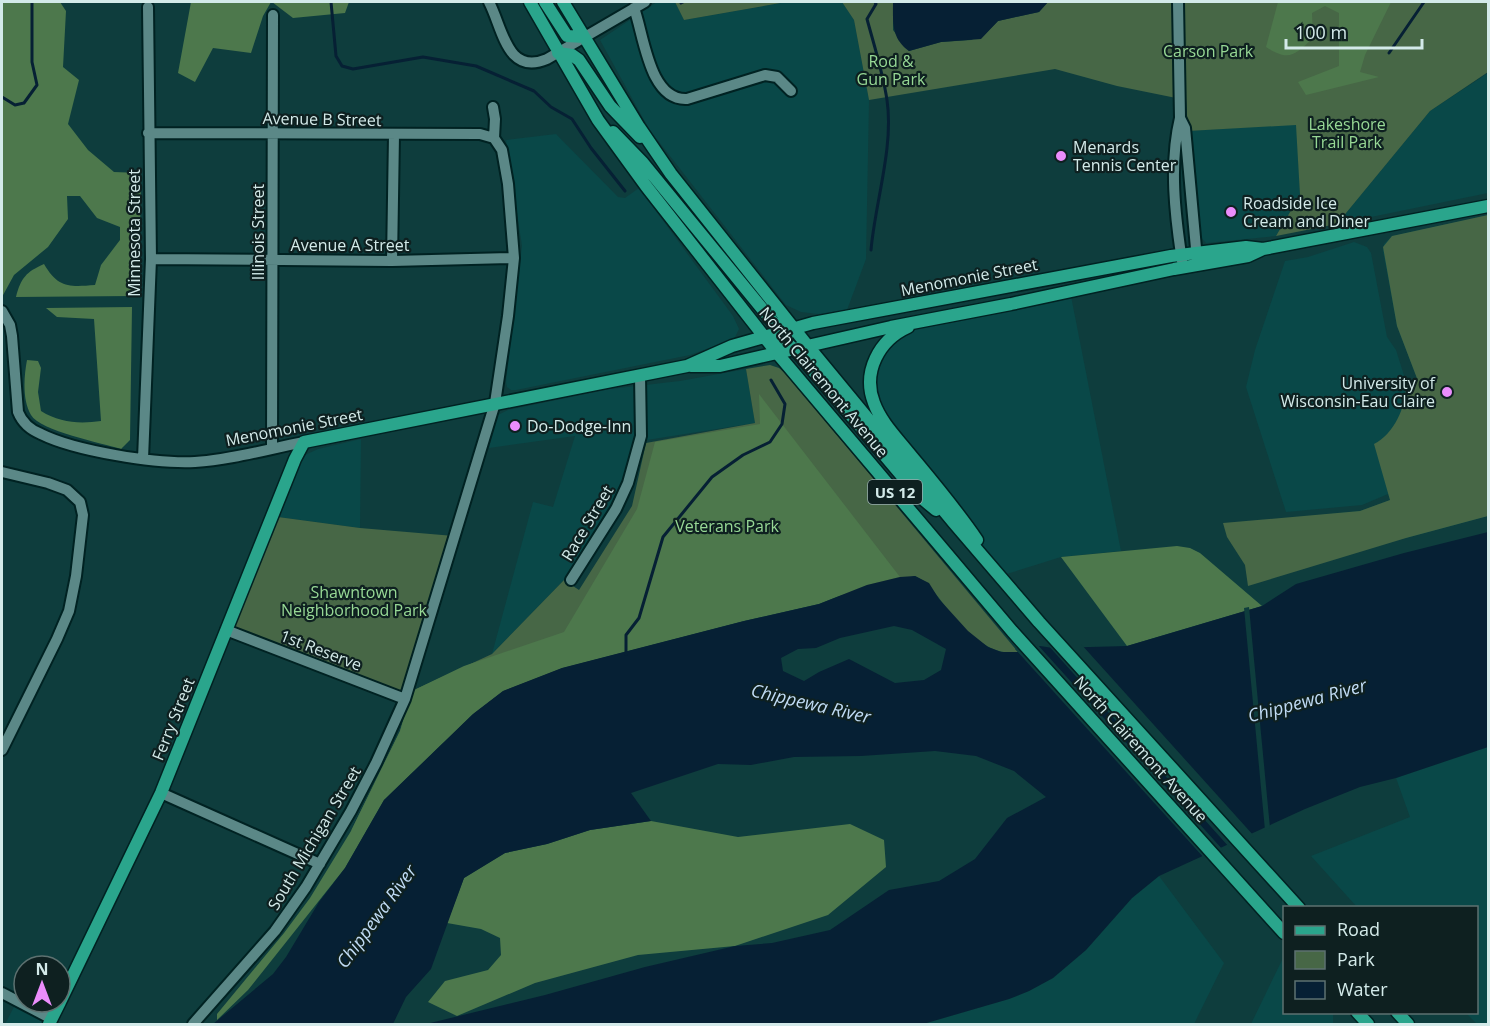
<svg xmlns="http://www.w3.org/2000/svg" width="1490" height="1026" viewBox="0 0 1490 1026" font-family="'Open Sans',sans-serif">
<rect width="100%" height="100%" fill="#0e3d3d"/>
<path fill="#094848" d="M657,2H675L684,20L786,2H842L854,20L869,100L866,259L847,310L818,314L801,312L786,305L649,129L600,40Z
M1488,73V193L1337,224L1430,111Z
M1297,124L1300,195L1276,236L1206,243L1199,235L1188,131Z
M556,134L618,197L625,198L639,188L733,316L739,329L734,339L690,355L516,390H511L507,387L506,382L522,246L506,140Z
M1488,215V516L1406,538L1310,516L1360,511L1390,500L1388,494L1362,505L1286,512L1246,387L1255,350L1285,261L1308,257L1354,242L1367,247L1371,253L1387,337L1396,350L1407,385L1418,381L1397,326L1383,251L1384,244L1392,236Z
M1070,291L1121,551L1061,557L1000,576L887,426L871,372L903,329Z
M746,369L755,423L634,442L621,487L564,580L492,654L533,502L553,507L575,436L489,448L498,415L508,410L610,389L680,381Z
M361,439L360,528L278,517L303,456L318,449Z
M1488,747V1024H1477L1466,1013L1476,1012V908L1357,907L1311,856L1410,817L1396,778Z
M1159,876L1224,963L1194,1024H923L1009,999L1029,991L1053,978L1086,950L1132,898Z
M1284,956V1012L1333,1013V1024H1251Z
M16,1003L43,1019L42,1024H5Z"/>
<path fill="#476746" d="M675,2H786L684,20Z
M842,2H893V30L909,51L941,42L971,40L986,33L998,21L1039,12L1048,2H1488V72L1430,111L1337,224L1276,236L1300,195L1296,125L1188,131L1186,100L1117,86L1055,69L869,100L854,20Z
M1488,215V516L1406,538L1248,586L1245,565L1227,537L1223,523L1360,511L1390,500L1374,444C1394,434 1406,407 1406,385L1418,381L1397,326L1383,247L1392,236Z
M770,365L779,368L786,374L1018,652C1012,652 1005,653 999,651C976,645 953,617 939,598C930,587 929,583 915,576L562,668L503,691L473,714L351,831L400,731L412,691L492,654L564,580L579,590L632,506L646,443L755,423L746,369Z
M278,517L360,528L454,536L405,699L226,630Z"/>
<path fill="#4d784c" d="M2,2H60L66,11L63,67L79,80L68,124L88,150L114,172L141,173L139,287L133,296L16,297C21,278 26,272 44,264C58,288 69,287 95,285L101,265L120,240V227L97,218L80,196H67L68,219L48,247L14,275L2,297Z
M191,2H271L263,16L251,53L213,48L195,82L178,73Z
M272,2H349L345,13L293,18Z
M1278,2H1391L1365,55L1360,72L1379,77L1306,95L1298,82L1339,66V13L1325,6L1312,13L1313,38C1295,55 1289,62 1266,47Z
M132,307L130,440L121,449C102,443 40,431 31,415C22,400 24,376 27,360L38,361L41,368L38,392L41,411C60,423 80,424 101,421L94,319L57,317L46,308Z
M759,394L900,577L867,585L819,604L744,621L562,668L503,691L473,714L384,800L345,868L248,990L217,1020V1014L284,933L310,898L351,831L400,731L412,691L464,666L564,632L637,509L655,442L760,424Z
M1177,546L1190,548L1200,553L1262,606L1127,646L1061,557Z
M651,821L738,837L850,824L884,840L886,867L828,915L735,946L638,955L535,983L457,1016L428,1002L445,981L488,970L501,955L500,938L481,929L447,923L464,878L505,853L547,844L590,830Z"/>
<path fill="#062034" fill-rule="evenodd" d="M893,2H1048L1039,12L998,21L981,39L941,42L909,51C891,38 893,22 893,2Z
M1488,532V747L1396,778L1360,787L1305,809L1159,876L1132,898L1086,950L1053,978L1029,991L1009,999L923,1024H426L545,995L645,967L735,946L772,943L830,930L889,890L939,881L975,859L1007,818L1046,797L1014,771L976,756L935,751L861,756L794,757L751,765L718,764L631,793L651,821L590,830L547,844L505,853L464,878L431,969L406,997L393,1024H213L273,974L286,957L319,902L345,868L384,800L473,714L503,691L562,668L744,621L819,604L867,585L900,577L915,576L929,583L939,599L968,631L988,647L1001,652H1018L1040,646L1053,648L1127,646L1262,606L1296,584L1404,553ZM894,626L912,630L946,649L941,670L924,680L895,683L849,659L819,672L804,681L783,671L781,658L798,649L816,648L840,638Z"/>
<path fill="#0e3d3d" d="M1249,607L1270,828L1265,830L1244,608Z
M1037,644L1223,850L1204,858L1015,649Z
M1047,644H1081L1254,836L1229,847Z"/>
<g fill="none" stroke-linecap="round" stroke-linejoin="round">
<path stroke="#062034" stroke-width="3" d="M331,2L336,56L342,66L353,69L423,57L476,66L534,91L551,107L572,119L591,148L625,191
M681,3L683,2
M1389,53L1424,2
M2,97L15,105L24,103L37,85L32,62V2
M871,250C875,203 894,147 887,100C883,73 874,45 867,19L876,4L875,2
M626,654V635L639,618L663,537L712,477L743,455L770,442L782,424L785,404L771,380"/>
<g stroke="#022" stroke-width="14">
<path id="minor" d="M489,2C503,29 507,76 547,59L645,2
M1178,2L1180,118C1169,164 1175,215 1182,261
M634,8C644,35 649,101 687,99L765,75L777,77L791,91
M1180,118L1185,128L1197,259
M148,133L480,134L494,138
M151,259L392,261L514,258
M392,261L394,135
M2,311L10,325L12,336L18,412C22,422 31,430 41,434C75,451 156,464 195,462C231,460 268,449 304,442
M272,449L273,15
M143,459L151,259L148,7
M2,472L48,483L67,490L80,502L83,515L76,576L69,611L57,639L2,750
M571,580L616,509L628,483L641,436L640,376
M226,630L405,699
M161,793L320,864
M2,993L52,1019
M193,1024L275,931L306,887L351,811L376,763L405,699L495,403L508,316L514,258L508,184L502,150L494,138L495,119L493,107"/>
</g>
<g stroke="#022" stroke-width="15">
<path id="major" d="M530,2L598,120L646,186L777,353L1012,631L1284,933
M545,2L567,36L584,37
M563,2L639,127L671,174L807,345L954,523L1039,622L1299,908
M558,53L572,55L579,60L610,106L640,137
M613,132L643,163L773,322L788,334
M908,327C879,340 862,372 874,403C881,422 896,437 908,452C932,481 956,509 977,540
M766,337L788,344L799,354L918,495L936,510
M691,366H720L891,327L1011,304L1174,269L1248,256L1263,249L1488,206
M60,1002L161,793L295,459L304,442L687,366L732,346L813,323L1171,256L1246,247L1263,249
M1357,1012L1368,1024
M1397,1012L1408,1024
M49,1024L60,1002"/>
</g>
<use href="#minor" stroke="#5b8887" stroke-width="10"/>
<use href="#major" stroke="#2aa58c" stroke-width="12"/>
</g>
<g fill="#eb8dfc" stroke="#0e2020" stroke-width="2">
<circle cx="1061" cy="156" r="6"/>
<circle cx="1231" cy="212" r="6"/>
<circle cx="1447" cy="392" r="6"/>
<circle cx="515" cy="426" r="6"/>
</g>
<g text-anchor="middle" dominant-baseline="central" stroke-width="4.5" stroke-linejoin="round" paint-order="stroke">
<rect fill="#0e2020" stroke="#98adad" stroke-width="1.5" x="868" y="480" width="54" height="24" rx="4.5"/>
<g font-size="15" font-weight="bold" fill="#d3eae9">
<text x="895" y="492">US 12</text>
</g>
<g font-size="16" fill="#97d895" stroke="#0e2020">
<text x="1208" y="51">Carson Park</text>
<text x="891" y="61">Rod &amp;<tspan x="891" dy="18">Gun Park</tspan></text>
<text x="1347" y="124">Lakeshore<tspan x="1347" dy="18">Trail Park</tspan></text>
<text x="727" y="526">Veterans Park</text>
<text x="354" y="592">Shawntown<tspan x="354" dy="18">Neighborhood Park</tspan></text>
</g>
<g font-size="16" fill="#d3eae9" stroke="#0e2020">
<text transform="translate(322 119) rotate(1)">Avenue B Street</text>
<text transform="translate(258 232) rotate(-90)">Illinois Street</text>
<text transform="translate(134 233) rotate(-90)">Minnesota Street</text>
<text x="350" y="245">Avenue A Street</text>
<text transform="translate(969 277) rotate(-11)">Menomonie Street</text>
<text transform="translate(824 382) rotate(50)">North Clairemont Avenue</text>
<text transform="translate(294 427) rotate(-11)">Menomonie Street</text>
<text transform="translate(587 523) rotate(-59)">Race Street</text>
<text transform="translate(321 650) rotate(21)">1st Reserve</text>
<text transform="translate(173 719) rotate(-68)">Ferry Street</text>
<text transform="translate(1141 749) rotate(48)">North Clairemont Avenue</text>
<text transform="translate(314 838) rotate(-59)">South Michigan Street</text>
</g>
<g font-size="16" fill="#d3eae9" stroke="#0e2020" text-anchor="start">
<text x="1073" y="147">Menards<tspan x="1073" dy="18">Tennis Center</tspan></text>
<text x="1243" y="203">Roadside Ice<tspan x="1243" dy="18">Cream and Diner</tspan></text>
<text x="1435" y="383" text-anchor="end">University of<tspan x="1435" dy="18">Wisconsin-Eau Claire</tspan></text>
<text x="527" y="426">Do-Dodge-Inn</text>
</g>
<g font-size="18" font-style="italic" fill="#c0dbf4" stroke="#0e2020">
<text transform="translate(1307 700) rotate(-15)">Chippewa River</text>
<text transform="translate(811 703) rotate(13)">Chippewa River</text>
<text transform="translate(376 916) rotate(-54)">Chippewa River</text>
</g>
</g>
<rect width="1490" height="1026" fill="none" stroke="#d3eae9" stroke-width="6"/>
<rect x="1283" y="906" width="195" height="108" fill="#0e2020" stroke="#5d7170" stroke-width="1.5"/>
<rect x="1295" y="926" width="30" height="9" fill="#2aa58c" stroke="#5d7170" stroke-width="1.5"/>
<text x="1337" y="936" font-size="18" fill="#d3eae9">Road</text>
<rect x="1295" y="951" width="30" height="18" fill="#476746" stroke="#5d7170" stroke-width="1.5"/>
<text x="1337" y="966" font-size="18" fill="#d3eae9">Park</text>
<rect x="1295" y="981" width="30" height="18" fill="#062034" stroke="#5d7170" stroke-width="1.5"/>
<text x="1337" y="996" font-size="18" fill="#d3eae9">Water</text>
<g transform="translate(42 984)"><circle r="28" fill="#0e2020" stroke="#5d7170" stroke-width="1.5"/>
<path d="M0-4.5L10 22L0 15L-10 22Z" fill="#eb8dfc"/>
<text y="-9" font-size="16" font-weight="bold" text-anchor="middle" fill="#d3eae9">N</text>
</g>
<path d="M1286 39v9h136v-9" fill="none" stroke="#d3eae9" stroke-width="3"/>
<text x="1295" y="39" font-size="18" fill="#d3eae9" stroke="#0e2020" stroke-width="4.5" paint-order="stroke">100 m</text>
</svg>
